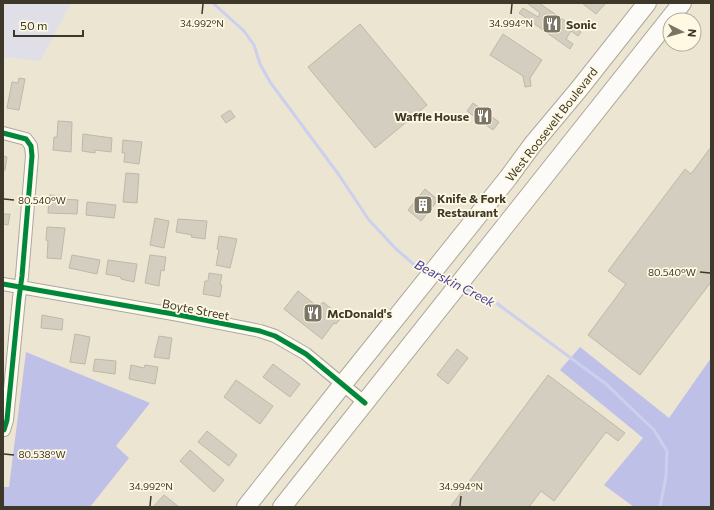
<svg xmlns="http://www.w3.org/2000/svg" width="714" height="510" viewBox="0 0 714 510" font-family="Commissioner,sans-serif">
<rect width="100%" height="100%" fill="#ece5d2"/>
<path fill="#e0dfe8" d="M3,3H71L40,61L3,57Z"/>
<path fill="#bfc0e7" d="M580,347L669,418L711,358V507H634L604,485L643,438L560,370Z
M26,352L150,403L116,446L129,458L90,507H3V487H9Z"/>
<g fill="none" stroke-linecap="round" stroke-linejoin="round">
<path stroke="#cdcfef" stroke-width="3" d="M213,3L244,31L254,45L260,64L270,82L339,175L369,220L396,249L417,267L426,271
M437,275L452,282
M464,288L495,302L606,384L654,430L667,451L666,477L660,507"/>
</g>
<path fill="#d3cebf" stroke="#beb8a9" d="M527,3H539L581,32L578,36L571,31L566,39L573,44L570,49L519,13L523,8L538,17L540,13Z
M582,3H604L605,4L596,14Z
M360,24L427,105L375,148L308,67Z
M503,34L542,60L530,78L531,86L525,87L523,76L490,55Z
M19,78L25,79L19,110L7,108L12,82L18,83Z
M473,103L499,122L493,130L467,111Z
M230,110L235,117L226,123L221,116Z
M58,121L72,122L71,152L53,150L54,137H57Z
M83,134L112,138L111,152L95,150V153L82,151Z
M123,140L142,142L139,164L124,162L125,153H122Z
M711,147V282L640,375L588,335L626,284L608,271L685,169L691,174Z
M3,156L7,157L5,170H3Z
M126,173L139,174L137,203L123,202Z
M425,189L438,200L421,221L408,210Z
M49,195L63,196V199L78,200L77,214L48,213Z
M87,202L116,205L114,218L86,215Z
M3,214H10L8,225L3,224Z
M155,218L169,221L164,248L150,245Z
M178,219L207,221L205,239L191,237L192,235L176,232Z
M47,227L65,228L61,259L47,258L48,241L46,240Z
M219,236L237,239L230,268L216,265L219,250L217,249Z
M72,255L100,260L97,274L69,268Z
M150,255L166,257L164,271L161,270L159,286L145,283Z
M108,260L137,264L134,282L121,279V277L106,274Z
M209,273L222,275L220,285H222L220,297L203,294L205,281H208Z
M298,291L318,307L323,302L342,317L336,324L334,323L322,339L284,309Z
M42,315L63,319L62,330L41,328Z
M75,334L90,337L85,364L70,362Z
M159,336L172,338L169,359L154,357Z
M457,349L468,358L448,384L437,375Z
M95,359L116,361L115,374L93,371Z
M273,364L300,384L290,397L263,377Z
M131,365L144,368L145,365L158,367L155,384L129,379Z
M548,375L625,433L618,441L606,432L554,501L541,491L529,507H453L451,506Z
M236,380L273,406L260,424L224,397Z
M207,431L237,455L229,466L198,442Z
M190,450L224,480L214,492L180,461Z
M164,495L179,507H153Z"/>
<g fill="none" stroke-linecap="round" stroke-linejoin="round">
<g stroke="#ada89a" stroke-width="14">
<path id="minor" d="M3,133L26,139L31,146L32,156L22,276L19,298L7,420L4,430H3
M3,284L179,315L260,331L275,336L306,354L365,403"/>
</g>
<g stroke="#ada89a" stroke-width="20">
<path id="highway" d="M246,507L343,384L508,178L533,144L579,89L647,3
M282,507L682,3"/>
</g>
<use href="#minor" stroke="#fcfbf8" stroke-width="12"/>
<use href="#highway" stroke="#fcfbf8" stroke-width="18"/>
<g stroke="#fff9e3" stroke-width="8">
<path id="cycleway" d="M3,133L26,139L31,146L32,156L22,276L19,298L7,420L4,430H3
M3,284L179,315L260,331L275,336L306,354L365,403"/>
</g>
<use href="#cycleway" stroke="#00873e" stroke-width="5"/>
</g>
<path fill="none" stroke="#3d382a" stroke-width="1.5" d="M202,14L203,4M511,14L512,4M4,199L14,200M700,272L710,273M4,454L14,455M150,506L151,496M460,506L461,496"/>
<defs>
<g id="restaurant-square" transform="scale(1)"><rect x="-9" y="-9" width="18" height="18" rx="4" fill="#7a7565" stroke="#fff9e3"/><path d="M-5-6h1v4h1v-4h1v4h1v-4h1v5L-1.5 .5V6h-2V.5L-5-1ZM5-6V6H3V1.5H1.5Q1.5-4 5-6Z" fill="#fff"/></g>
<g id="building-square" transform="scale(1)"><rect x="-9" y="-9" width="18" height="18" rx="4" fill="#7a7565" stroke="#fff9e3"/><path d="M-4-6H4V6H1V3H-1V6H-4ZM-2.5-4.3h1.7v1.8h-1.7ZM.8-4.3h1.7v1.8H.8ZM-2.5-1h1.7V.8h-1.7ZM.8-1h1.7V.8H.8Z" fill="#fff"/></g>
</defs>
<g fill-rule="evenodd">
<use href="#restaurant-square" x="552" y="24"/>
<use href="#restaurant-square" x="483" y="116"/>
<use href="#building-square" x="423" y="205"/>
<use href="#restaurant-square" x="313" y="313"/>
</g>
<g text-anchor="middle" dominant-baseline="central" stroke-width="3.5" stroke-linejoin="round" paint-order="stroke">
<g font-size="12" font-weight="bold" fill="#3d382a" stroke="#fff9e3" text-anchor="start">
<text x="566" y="24">Sonic</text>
<text x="469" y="116" text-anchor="end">Waffle House</text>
<text x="437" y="198">Knife &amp; Fork<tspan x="437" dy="14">Restaurant</tspan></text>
<text x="327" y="313">McDonald's</text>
</g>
<g font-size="12" fill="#3d382a" stroke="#fff9e3">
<text transform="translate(551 124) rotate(-52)">West Roosevelt Boulevard</text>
<text transform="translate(196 309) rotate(11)">Boyte Street</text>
</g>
<g font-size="13" font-style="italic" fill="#4541a4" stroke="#fff9e3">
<text transform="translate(455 283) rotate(27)">Bearskin Creek</text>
</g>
</g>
<g font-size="10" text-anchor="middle" fill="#3d382a" stroke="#fff9e3" stroke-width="3.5" stroke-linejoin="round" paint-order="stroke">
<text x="202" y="27">34.992°N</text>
<text x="511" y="27">34.994°N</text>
<text x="42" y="204">80.540°W</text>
<text x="672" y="276">80.540°W</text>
<text x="42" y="458">80.538°W</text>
<text x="151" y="490">34.992°N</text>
<text x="461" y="490">34.994°N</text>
</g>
<rect width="714" height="510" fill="none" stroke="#3d382a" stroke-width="8"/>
<g transform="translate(682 32) rotate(96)"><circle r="19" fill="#fff9e3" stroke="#b1ac99"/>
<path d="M0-3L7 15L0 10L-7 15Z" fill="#7a7565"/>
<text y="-6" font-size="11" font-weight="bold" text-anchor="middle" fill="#3d382a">N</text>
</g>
<path d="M14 30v6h69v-6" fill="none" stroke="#3d382a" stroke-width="2"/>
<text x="20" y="30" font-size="12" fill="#3d382a" stroke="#fff9e3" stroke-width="3" paint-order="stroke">50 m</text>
</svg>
